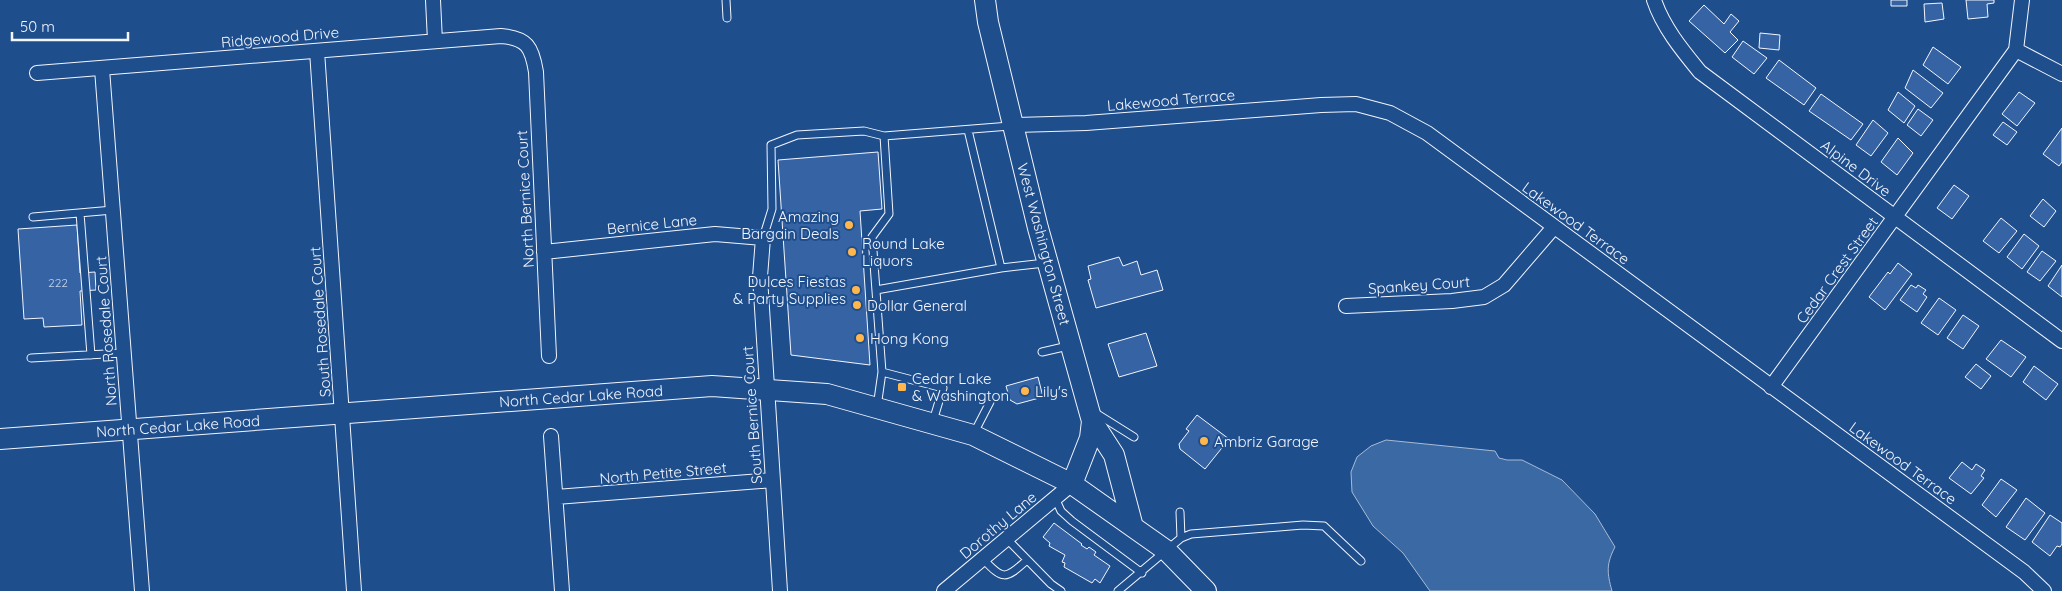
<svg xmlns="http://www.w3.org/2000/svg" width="2062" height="591" viewBox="0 0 2062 591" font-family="Quicksand,sans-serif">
<rect width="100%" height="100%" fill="#1f4e8c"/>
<path fill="#3b69a3" stroke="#a8bbd7" d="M1386,440L1495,451L1499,458L1507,460H1522L1562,480L1595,514L1615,547C1606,564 1607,573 1612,591H1430L1403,553L1373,526L1352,492L1351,472L1357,457L1371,446Z"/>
<path fill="#3563a3" stroke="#f2f6ff" d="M1891,0H1907V6H1891Z
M1966,0H1994V3L1987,4L1988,17L1968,19Z
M1942,3L1944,19L1925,22L1924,4Z
M1704,5L1724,24L1731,14L1739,21L1730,32L1738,40L1725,53L1689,21Z
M1760,33L1780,35L1779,50L1759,48Z
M1743,41L1767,58L1754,74L1732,57Z
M1933,47L1961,67L1948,84L1923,65Z
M1779,60L1816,88L1804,105L1766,78Z
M1913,70L1943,93L1931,108L1905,88Z
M1898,92L1915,106L1904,123L1888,110Z
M2019,92L2035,103L2017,126L2002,114Z
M1821,94L1863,124L1851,140L1809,111Z
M1918,109L1933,120L1921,136L1907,125Z
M1873,120L1888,133L1871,156L1856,145Z
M2003,122L2017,132L2007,145L1993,135Z
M2062,128V162L2059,166L2043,154Z
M1898,138L1913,153L1897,175L1881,162Z
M878,152L882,209L860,211L870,365L791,355L778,160Z
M1954,185L1969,196L1952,219L1937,208Z
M2043,199L2056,211L2044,227L2030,216Z
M2001,218L2017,231L1999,253L1983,241Z
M77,225L80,273L95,272L96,290L80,291L82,325L44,327L43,318L24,319L18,229Z
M2024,234L2039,246L2022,269L2007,257Z
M2042,251L2056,261L2040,281L2027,272Z
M1119,257L1123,266L1137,261L1141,275L1157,270L1163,290L1096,308L1088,280L1091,279L1088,266Z
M1898,263L1912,274L1885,310L1869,297L1888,272L1890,274Z
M2062,265V297L2048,286Z
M1911,285L1916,288L1918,285L1926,290L1923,294L1927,297L1917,312L1900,300Z
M1939,298L1956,310L1938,335L1921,323Z
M1963,315L1979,326L1963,349L1947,338Z
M1146,333L1157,366L1119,377L1108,344Z
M2001,340L2026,357L2011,377L1986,359Z
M1976,364L1991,376L1981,389L1965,377Z
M2034,366L2058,384L2046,400L2023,382Z
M1038,377L1043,397L1017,404L1010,400L1006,386Z
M1197,415L1229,439L1205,469L1180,449L1179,444L1189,431L1186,429Z
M1962,462L1972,470L1976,464L1985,470L1981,476L1984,478L1971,494L1949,478Z
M2001,479L2017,490L1996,517L1982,505Z
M2026,498L2045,513L2025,540L2006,527Z
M2050,515L2062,523V544L2060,547L2057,546L2050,556L2032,542Z
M1054,523L1082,544L1081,545L1087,549L1089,547L1096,552L1094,555L1110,566L1100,583L1095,579L1092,583L1064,567L1065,563L1062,562L1065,555L1049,546L1050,543L1043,537Z"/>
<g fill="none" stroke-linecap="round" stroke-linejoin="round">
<g stroke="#f2f6ff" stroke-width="9">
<path id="lane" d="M726,0L727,18
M968,130L1001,268L1045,263
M80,213L91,355
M33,217L113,210
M763,238L772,209L771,145L797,135L864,131L884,136
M876,290L1001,268
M1042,352L1068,346
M31,358L124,353
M882,372L943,388L933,421
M877,407L882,372L872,237L889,214L884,136L1010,126
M1094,412L1134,437
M974,433L990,402
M1055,498L1061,511L1072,521L1142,573
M1180,512L1181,538
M1007,539L1051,584L1061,591
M983,559C1003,580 1005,580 1027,560
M1118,591L1181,538L1191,534L1303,525L1324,526L1361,561"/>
</g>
<g stroke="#f2f6ff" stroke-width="16">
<path id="street" d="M433,0L435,41
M1654,0C1663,27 1682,50 1700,72L2062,341
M2016,50L2062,74
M317,51L354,591
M102,69L142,591
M37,73L501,36C527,38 532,47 536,72L549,356
M1013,125L1086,123L1321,105L1356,104L1390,113L1427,133L2024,572L2044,591
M544,252L715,234L763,238L760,277L780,591
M1346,306L1452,301L1484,297L1504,285L1554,227
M1771,387L2016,50L2022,0
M551,436L562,591
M556,497L773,480
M944,591L1072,484"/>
</g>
<g stroke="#f2f6ff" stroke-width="22">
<path id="secondary" d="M985,0L988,22L1038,228L1092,421L1090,438L1072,484
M1092,421L1114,455L1133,527
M0,439L712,386L827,394L973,435L1072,484L1167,551L1206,591"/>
</g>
<use href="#lane" stroke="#1f4e8c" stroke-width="7"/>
<use href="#street" stroke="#1f4e8c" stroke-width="14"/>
<use href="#secondary" stroke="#1f4e8c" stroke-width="20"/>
</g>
<g fill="#ffb74d" stroke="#1f4e8c" stroke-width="2">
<circle cx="849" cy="225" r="5"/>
<circle cx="852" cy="252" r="5"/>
<circle cx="856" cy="290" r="5"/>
<circle cx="857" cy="305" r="5"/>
<circle cx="860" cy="338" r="5"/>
<rect x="897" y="382" width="10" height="10" rx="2.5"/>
<circle cx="1025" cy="391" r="5"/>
<circle cx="1204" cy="441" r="5"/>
</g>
<g text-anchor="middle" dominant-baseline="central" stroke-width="4" stroke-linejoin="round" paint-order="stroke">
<g font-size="12" fill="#c3d1e8">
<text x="58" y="282">222</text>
</g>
<g font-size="15" fill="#f2f6ff" stroke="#1f4e8c">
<text transform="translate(280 37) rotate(-5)">Ridgewood Drive</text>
<text transform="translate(1171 100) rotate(-5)">Lakewood Terrace</text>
<text transform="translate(1856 168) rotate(37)">Alpine Drive</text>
<text transform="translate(525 199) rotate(-93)">North Bernice Court</text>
<text transform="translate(1576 223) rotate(36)">Lakewood Terrace</text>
<text transform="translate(652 224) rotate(-6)">Bernice Lane</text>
<text transform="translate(1044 244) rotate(75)">West Washington Street</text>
<text transform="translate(1837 270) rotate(-54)">Cedar Crest Street</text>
<text transform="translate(1419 285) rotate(-4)">Spankey Court</text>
<text transform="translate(320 322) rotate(-94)">South Rosedale Court</text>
<text transform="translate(106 331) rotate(-94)">North Rosedale Court</text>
<text transform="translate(581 396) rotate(-4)">North Cedar Lake Road</text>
<text transform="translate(752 415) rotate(-94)">South Bernice Court</text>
<text transform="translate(178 426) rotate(-4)">North Cedar Lake Road</text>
<text transform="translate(1903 463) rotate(36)">Lakewood Terrace</text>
<text transform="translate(663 473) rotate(-5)">North Petite Street</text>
<text transform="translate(998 525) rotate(-40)">Dorothy Lane</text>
</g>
<g font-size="15" fill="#f2f6ff" stroke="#1f4e8c" text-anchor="start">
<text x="839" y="216" text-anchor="end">Amazing<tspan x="839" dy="17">Bargain Deals</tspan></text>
<text x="862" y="243">Round Lake<tspan x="862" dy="17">Liquors</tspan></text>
<text x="846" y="281" text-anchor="end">Dulces Fiestas<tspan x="846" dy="17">&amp; Party Supplies</tspan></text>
<text x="867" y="305">Dollar General</text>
<text x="870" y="338">Hong Kong</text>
<text x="912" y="378">Cedar Lake<tspan x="912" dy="17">&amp; Washington</tspan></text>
<text x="1035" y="391">Lily's</text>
<text x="1214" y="441">Ambriz Garage</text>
</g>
</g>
<path d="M12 32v8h116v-8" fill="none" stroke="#f2f6ff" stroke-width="2.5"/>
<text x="20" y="32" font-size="15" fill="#f2f6ff" stroke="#1f4e8c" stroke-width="4" paint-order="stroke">50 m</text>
</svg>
